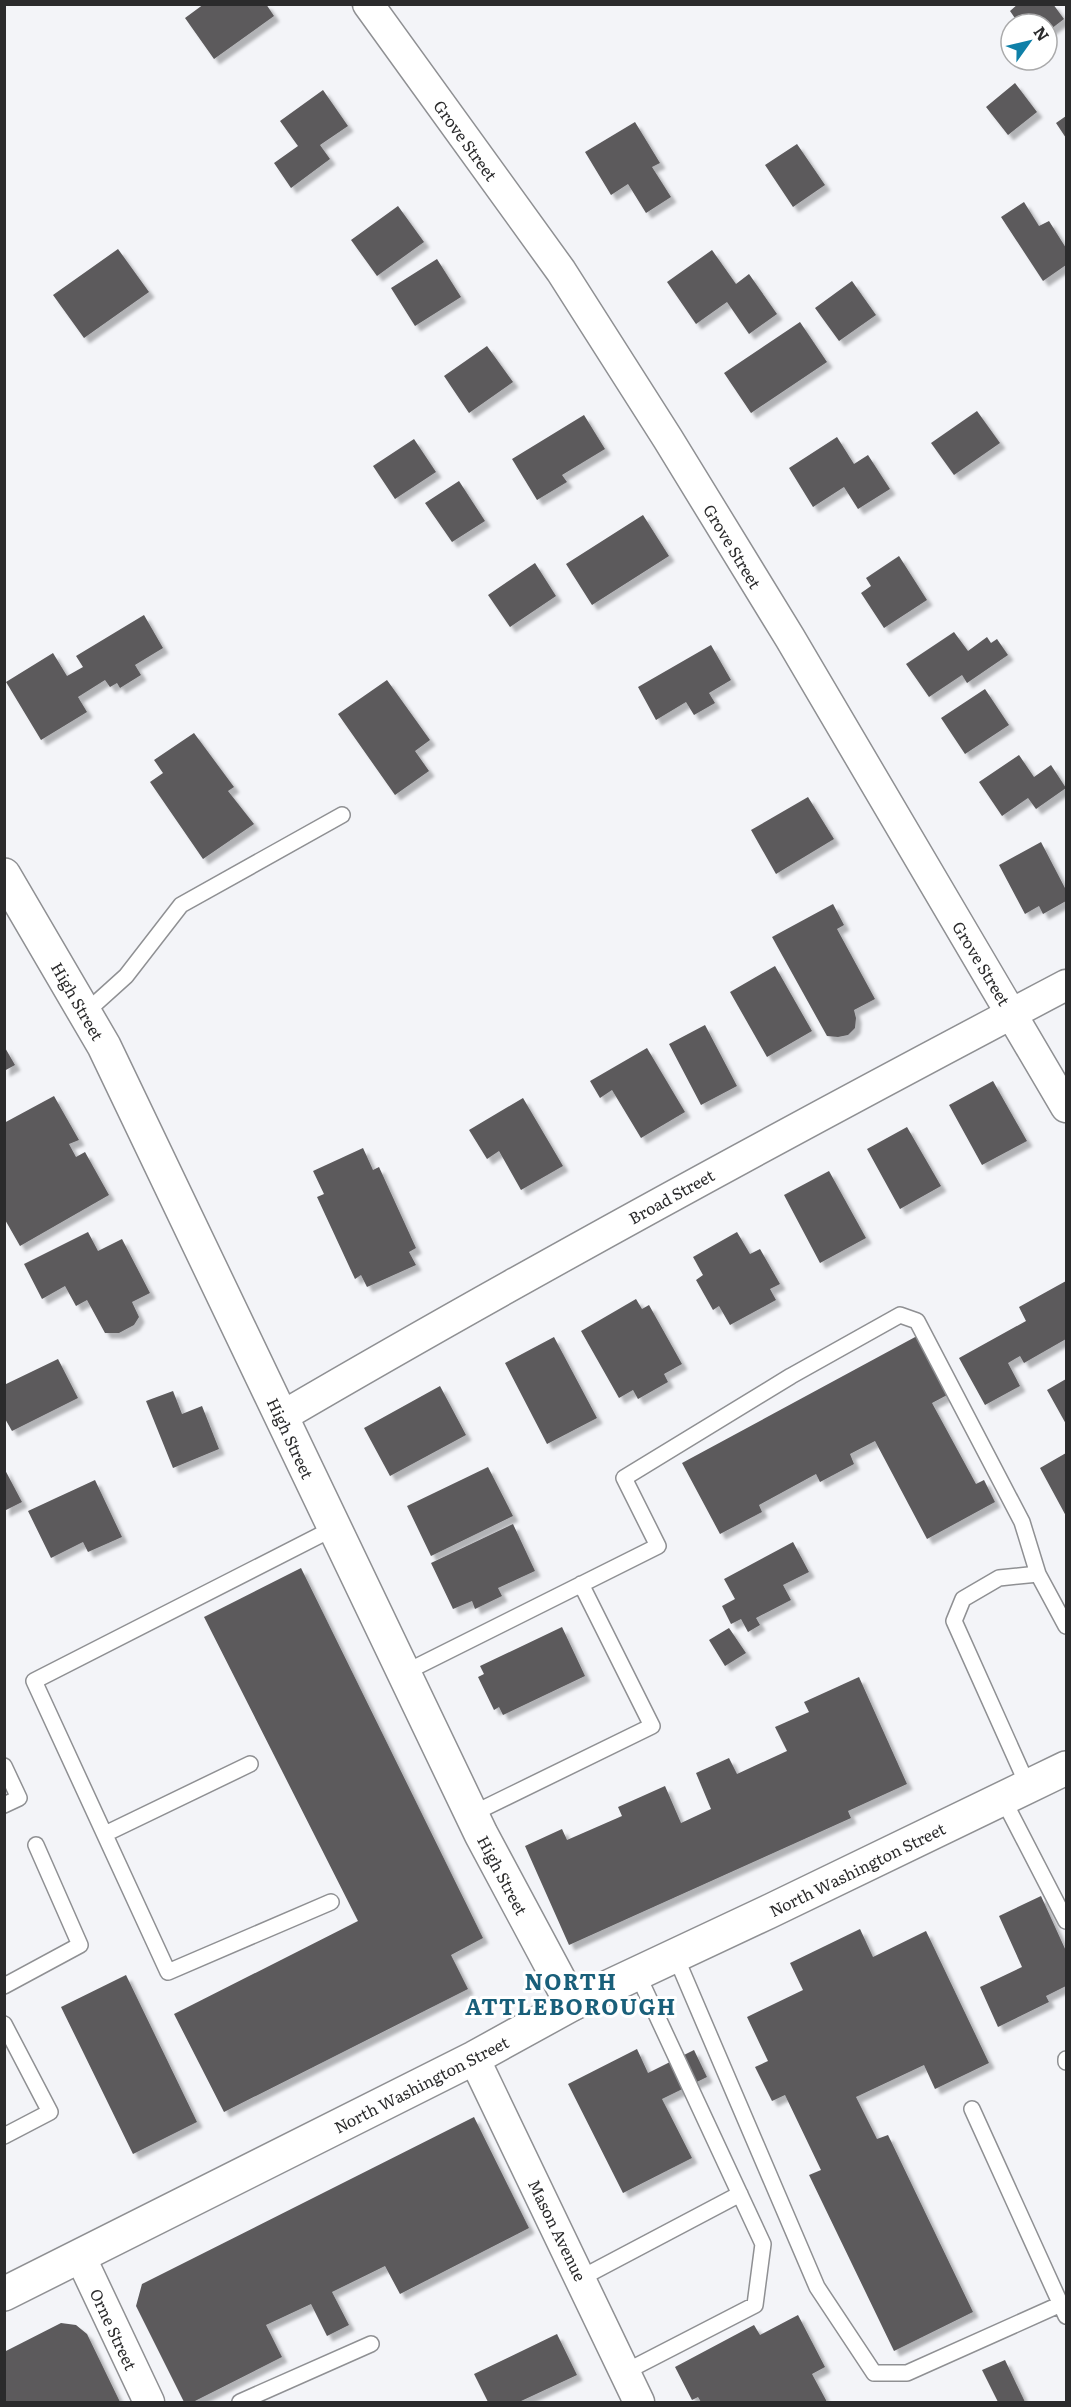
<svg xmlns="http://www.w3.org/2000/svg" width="1071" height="2407" viewBox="0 0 1071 2407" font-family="Literata,serif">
<defs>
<filter id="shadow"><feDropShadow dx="5.5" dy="5.5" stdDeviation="1.5" flood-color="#0004"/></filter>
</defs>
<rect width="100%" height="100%" fill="#f3f4f8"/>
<path fill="#5c5a5c" filter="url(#shadow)" d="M204,4H266L274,16L214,59L185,18Z
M1018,4H1053L1064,19L1047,32V24H1019L1010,11Z
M1015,83L1037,112L1008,135L986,107Z
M323,90L348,126L320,145L330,159L291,188L274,163L298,146L280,121Z
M1066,116V138L1056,123Z
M635,122L660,163L652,167L671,197L646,213L628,184L611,195L585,152Z
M797,144L825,185L793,207L765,165Z
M1024,202L1039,226L1049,221L1066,248V265L1043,281L1001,217Z
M398,206L424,242L377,276L351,240Z
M118,249L149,292L84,338L53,295Z
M712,250L736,284L749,274L777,314L749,334L727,302L696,324L667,282Z
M437,259L461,297L415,326L391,288Z
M852,281L876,315L839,341L815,308Z
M800,322L827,362L751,413L724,373Z
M487,346L513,382L469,413L444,376Z
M977,411L1000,443L954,475L931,443Z
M584,415L605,449L562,475L567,482L537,500L512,459Z
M837,437L854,464L868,455L890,489L858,509L844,487L813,507L789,468Z
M414,439L436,472L395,499L373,466Z
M459,481L485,521L452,542L425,503Z
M643,515L669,556L592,605L566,564Z
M899,556L927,600L884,628L861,593L871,586L866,578Z
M535,563L556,596L510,627L488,595Z
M144,615L163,648L135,665L141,675L120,688L117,683L110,687L105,680L78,697L87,712L41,740L6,682L53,653L67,676L83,667L76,656Z
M954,632L968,651L987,637L991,643L997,639L1008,655L967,683L962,675L929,697L906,664Z
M711,645L731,680L709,693L715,703L694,715L686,702L656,720L638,687Z
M387,680L430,740L415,751L429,771L395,795L338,714Z
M985,689L1009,725L965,754L941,718Z
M194,733L234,787L228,791L254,824L203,859L150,782L163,773L154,760Z
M1019,755L1034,777L1051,765L1066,788L1036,809L1028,798L1002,816L979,782Z
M808,797L834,839L776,874L751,830Z
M1041,842L1066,890V901L1043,914L1039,906L1025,914L999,865Z
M833,904L844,925L837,929L875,999L854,1010L856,1018L855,1028L848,1035L838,1037L827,1036L772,937Z
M775,966L812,1031L767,1057L730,992Z
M705,1025L737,1086L701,1105L669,1044Z
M4,1046L15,1065L4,1071Z
M647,1048L685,1112L641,1138L612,1090L600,1098L590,1081Z
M993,1081L1027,1141L982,1165L949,1105Z
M54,1096L79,1140L69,1144L76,1157L85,1152L109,1195L20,1246L4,1218V1123Z
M523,1098L563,1166L521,1190L499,1151L487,1159L469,1130Z
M907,1127L941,1186L900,1209L867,1149Z
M363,1148L373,1170L379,1167L416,1248L409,1252L416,1265L367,1287L361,1275L355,1279L317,1197L324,1194L313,1171Z
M829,1171L866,1238L820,1263L784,1195Z
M88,1232L98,1251L122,1239L150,1293L132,1302L139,1317L134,1325L119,1333H105L87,1300L76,1306L65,1286L42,1299L24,1264Z
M737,1232L750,1254L760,1249L780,1284L770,1289L776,1300L730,1325L719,1306L713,1310L696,1280L703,1275L693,1257Z
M1066,1281V1339L1024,1363L1020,1356L1008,1363L1020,1386L985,1405L959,1358L1026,1321L1019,1307Z
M636,1299L642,1309L649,1305L682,1364L664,1374L668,1382L638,1399L633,1390L619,1398L581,1331Z
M917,1336L949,1394L932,1403L976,1484L984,1480L995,1502L927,1539L875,1441L850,1454L854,1464L820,1482L816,1474L759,1505L762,1512L720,1534L682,1463Z
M554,1337L597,1418L547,1444L505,1363Z
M58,1359L78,1398L12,1431L4,1417V1385Z
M1066,1379V1424L1047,1390Z
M440,1386L466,1435L390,1476L364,1428Z
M173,1391L182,1414L202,1406L219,1449L173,1468L146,1401Z
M1066,1453V1516L1040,1468Z
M488,1467L513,1516L431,1556L407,1506Z
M4,1468L22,1502L4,1511Z
M95,1480L122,1537L88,1552L83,1542L51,1558L28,1511Z
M513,1524L535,1571L498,1588L502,1596L475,1609L472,1601L453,1609L431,1563Z
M793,1542L809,1572L783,1585L791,1600L756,1618L760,1625L748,1632L741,1619L731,1624L722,1606L735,1599L724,1579Z
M301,1568L483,1938L451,1955L468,1989L224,2112L174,2014L358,1921L204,1617Z
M562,1627L585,1676L503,1715L499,1707L494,1710L478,1677L484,1674L480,1666Z
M729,1628L746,1653L725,1666L709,1640Z
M859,1677L907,1784L848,1811L851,1818L569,1945L525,1846L562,1829L567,1840L622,1816L618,1807L665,1786L681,1823L711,1809L696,1773L729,1758L737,1774L787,1751L775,1727L809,1712L804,1702Z
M1041,1896L1066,1951V1986L1046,1996L1049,2002L998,2027L980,1987L1022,1967L999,1916Z
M860,1929L873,1957L926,1931L989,2063L935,2089L924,2065L856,2097L877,2139L888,2135L973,2312L894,2351L809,2175L821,2170L785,2095L772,2101L755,2067L768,2061L747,2017L803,1990L790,1963Z
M126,1975L197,2122L133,2154L61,2007Z
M637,2049L648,2073L694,2050L707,2077L662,2099L692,2158L623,2193L568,2084Z
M474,2117L529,2228L400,2294L385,2266L332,2292L349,2325L327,2336L311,2304L266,2325L282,2357L193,2402H184L136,2306L142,2284Z
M798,2315L825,2367L812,2374L827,2402H701L698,2397L692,2400L675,2367L754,2325L760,2335Z
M61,2323L76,2325L87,2334L120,2402H4V2352Z
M557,2334L577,2375L519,2402H488L474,2374Z
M1005,2360L1025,2402H998L982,2370Z"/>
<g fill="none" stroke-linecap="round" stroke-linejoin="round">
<g stroke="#8f9093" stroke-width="18">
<path id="service" d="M85,1013L126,976L181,905L342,815
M404,1673L658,1546L624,1478L791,1376L900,1315L917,1321L1022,1522L1038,1574
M4,1766L19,1798L4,1805
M1028,1786L954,1621L963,1599L999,1578L1038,1574L1066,1626
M1003,1799L1066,1921
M472,1814L652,1726L581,1584
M105,1834L250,1764
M331,1902L168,1972L34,1681L334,1528
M675,1955L817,2287L874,2373H907L1061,2304
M4,1986L80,1945L36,1845
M4,2024L50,2112L4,2136
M1066,2059V2062
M972,2109L1066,2316
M581,2278L740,2194
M625,2372L755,2305L763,2244L637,1973
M240,2402L371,2344"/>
</g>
<g stroke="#8f9093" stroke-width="33">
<path id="minor" d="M368,4L561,271L668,439L790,638L1066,1107
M281,1417C539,1266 802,1124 1066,985
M474,2058L639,2402
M80,2256L149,2402"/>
</g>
<g stroke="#8f9093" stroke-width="36">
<path id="tertiary" d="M4,875L104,1046L481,1834L572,2004"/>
</g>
<g stroke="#8f9093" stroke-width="36">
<path id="secondary" d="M4,2294L474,2058L572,2004L768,1912L1066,1768"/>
</g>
<use href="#service" stroke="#fff" stroke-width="15"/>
<use href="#minor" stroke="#fff" stroke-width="30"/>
<use href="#tertiary" stroke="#fff" stroke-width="33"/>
<use href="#secondary" stroke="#fff" stroke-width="33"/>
</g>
<g text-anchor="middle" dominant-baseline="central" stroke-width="6" stroke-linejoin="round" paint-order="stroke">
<g font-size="16" fill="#2b2b2c" stroke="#fff">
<text transform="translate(466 140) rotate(54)">Grove Street</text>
<text transform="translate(733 546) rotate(59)">Grove Street</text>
<text transform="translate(982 963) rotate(59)">Grove Street</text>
<text transform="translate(78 1001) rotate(60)">High Street</text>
<text transform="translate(671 1196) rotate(-29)">Broad Street</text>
<text transform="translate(291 1438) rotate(65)">High Street</text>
<text transform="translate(857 1869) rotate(-26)">North Washington Street</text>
<text transform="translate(503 1875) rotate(62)">High Street</text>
<text transform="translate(421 2084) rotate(-27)">North Washington Street</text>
<text transform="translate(558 2230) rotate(64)">Mason Avenue</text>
<text transform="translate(114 2329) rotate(65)">Orne Street</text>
</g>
<g font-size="22" font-weight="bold" letter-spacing="1.5" fill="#195f7a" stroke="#fff">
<text x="571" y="1980">NORTH<tspan x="571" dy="25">ATTLEBOROUGH</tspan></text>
</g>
</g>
<rect width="1071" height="2407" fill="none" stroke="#2b2b2c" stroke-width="12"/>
<g transform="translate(1029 42) rotate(56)"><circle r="28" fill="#ffffff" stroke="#aaaaab" stroke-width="1.5"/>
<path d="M0-4.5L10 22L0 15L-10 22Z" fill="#0f80a8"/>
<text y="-9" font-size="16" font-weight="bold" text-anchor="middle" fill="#2b2b2c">N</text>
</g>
</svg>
